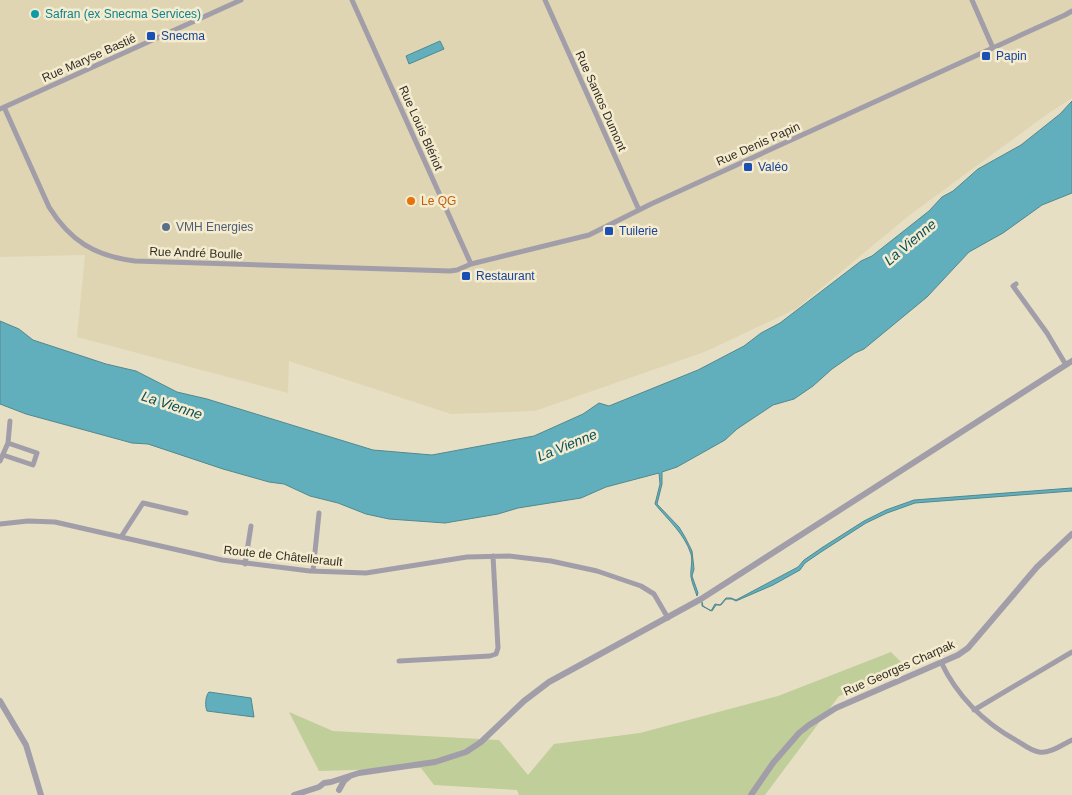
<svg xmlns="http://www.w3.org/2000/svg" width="1072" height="795" viewBox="0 0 1072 795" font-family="Arial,sans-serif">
<rect width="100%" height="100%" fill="#e7dfc3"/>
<path fill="#dfd5b2" d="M0,0H1072V98L1046,115L911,214L796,309L707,351L535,411L451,414L289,361L288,393L77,337L85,255L0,257Z"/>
<path fill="#c0ce9a" d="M891,652L909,670L839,696L765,795H519L517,790L434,785L421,768L319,771L289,712L333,731L499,740L528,775L554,744L640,733L778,696Z"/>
<path fill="#61afbd" stroke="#52888f" d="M440,41L444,49L409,64L406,56Z
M1072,101V193L1042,205L1003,233L969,252L927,297L864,349L855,353L832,369L813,386L794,399L773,405L737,429L725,440L677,467L662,472V484L657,504L679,527L685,537L692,551L694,569L692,576L698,593L697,596C695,590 692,583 691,577C690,570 693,562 691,554C684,533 668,520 655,504L660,484L659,473L606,487L581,498L518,508L498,514L445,523L389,519L366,514L338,503L310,496L284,484L269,482L223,469L148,444L132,443L26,414L0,404V321L19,329L33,340L106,364L136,371L177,392L207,399L373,450L432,455L534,436L583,414L599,403L609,406L698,370L744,346L761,333L780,323L861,261L872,256L929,211L942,197L953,191L978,169L1021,145L1060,114Z
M1072,488V491L915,503L887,513L866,523L821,552L805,563L800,570L773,585L736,601L732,599H726L721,605H716L712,611L702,606V602L703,606L711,611L715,604L720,605L726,598H731L736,600L798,567L804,560L823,547L864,521L886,510L914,500Z
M209,692L251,698L254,717L207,711C205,707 205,696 209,692Z"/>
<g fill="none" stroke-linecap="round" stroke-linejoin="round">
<path stroke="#a29ea9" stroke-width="5" d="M352,0L471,264
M545,0L639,210
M972,0L993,48
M4,107L49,207C70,241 95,256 135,261L450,271L457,270L471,264L589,235L651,204L1065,15L1072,11
M0,109L241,0
M1016,284L1013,286L1047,333L1066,365
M8,443L10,421
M0,461L8,443L37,453L33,465L3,455
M0,524L28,521L55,522L222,560L310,571L366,573L467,557L509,556L551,561L597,571L641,586L654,594L668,618
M121,537L143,503L186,513
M245,564L251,526
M313,571L319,513
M399,661L490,656L496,654L498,648L493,556
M941,662C958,698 984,723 1019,742C1025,746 1032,751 1039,752C1050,754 1063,744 1072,740
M974,710L1072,652"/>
<path stroke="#a29ea9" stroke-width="6" d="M0,701L26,745L41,795
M339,790L344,781L350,776
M294,795L319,787L324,783L331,782L359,773L435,762L466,752L481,742L524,701L549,682L701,599L1072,361
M751,795L773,763L799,733L809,725L836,708L958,655L968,648L1037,567L1072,534"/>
</g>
<circle fill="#0f9aa8" stroke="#f5ecd0" stroke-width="2" cx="35" cy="14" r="5"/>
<g fill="#1a4fb4" stroke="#f5ecd0" stroke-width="2">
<rect x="146" y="31" width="10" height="10" rx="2.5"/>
<rect x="981" y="51" width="10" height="10" rx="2.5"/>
<rect x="743" y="162" width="10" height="10" rx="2.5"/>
<rect x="604" y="226" width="10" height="10" rx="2.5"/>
<rect x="461" y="271" width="10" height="10" rx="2.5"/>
</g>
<circle fill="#e8710a" stroke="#f5ecd0" stroke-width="2" cx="411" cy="201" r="5"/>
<circle fill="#5c6f8a" stroke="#f5ecd0" stroke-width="2" cx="166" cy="227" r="5"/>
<g text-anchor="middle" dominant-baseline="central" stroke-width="5" stroke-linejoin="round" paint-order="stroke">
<g font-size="12" fill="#0d838f" stroke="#f5ecd0" text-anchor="start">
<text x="45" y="14">Safran (ex Snecma Services)</text>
</g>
<g font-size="12" fill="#164399" stroke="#f5ecd0" text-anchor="start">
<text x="161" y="36">Snecma</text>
<text x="996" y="56">Papin</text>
<text x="758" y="167">Valéo</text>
<text x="619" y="231">Tuilerie</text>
<text x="476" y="276">Restaurant</text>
</g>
<g font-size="12" fill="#302d23" stroke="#f5ecd0">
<text transform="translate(89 58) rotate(-24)">Rue Maryse Bastié</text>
<text transform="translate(601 101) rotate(66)">Rue Santos Dumont</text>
<text transform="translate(421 128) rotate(66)">Rue Louis Blériot</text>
<text transform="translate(758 144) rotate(-24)">Rue Denis Papin</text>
<text transform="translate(196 253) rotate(2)">Rue André Boulle</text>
<text transform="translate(283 556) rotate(6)">Route de Châtellerault</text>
<text transform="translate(899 668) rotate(-24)">Rue Georges Charpak</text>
</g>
<g font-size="12" fill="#c56008" stroke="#f5ecd0" text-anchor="start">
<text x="421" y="201">Le QG</text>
</g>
<g font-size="12" fill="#4e5e75" stroke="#f5ecd0" text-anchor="start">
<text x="176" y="227">VMH Energies</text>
</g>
<g font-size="14" font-style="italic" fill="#0a515b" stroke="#f5ecd0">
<text transform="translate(910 242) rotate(-40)">La Vienne</text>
<text transform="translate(172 405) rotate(18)">La Vienne</text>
<text transform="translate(567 445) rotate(-22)">La Vienne</text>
</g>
</g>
</svg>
